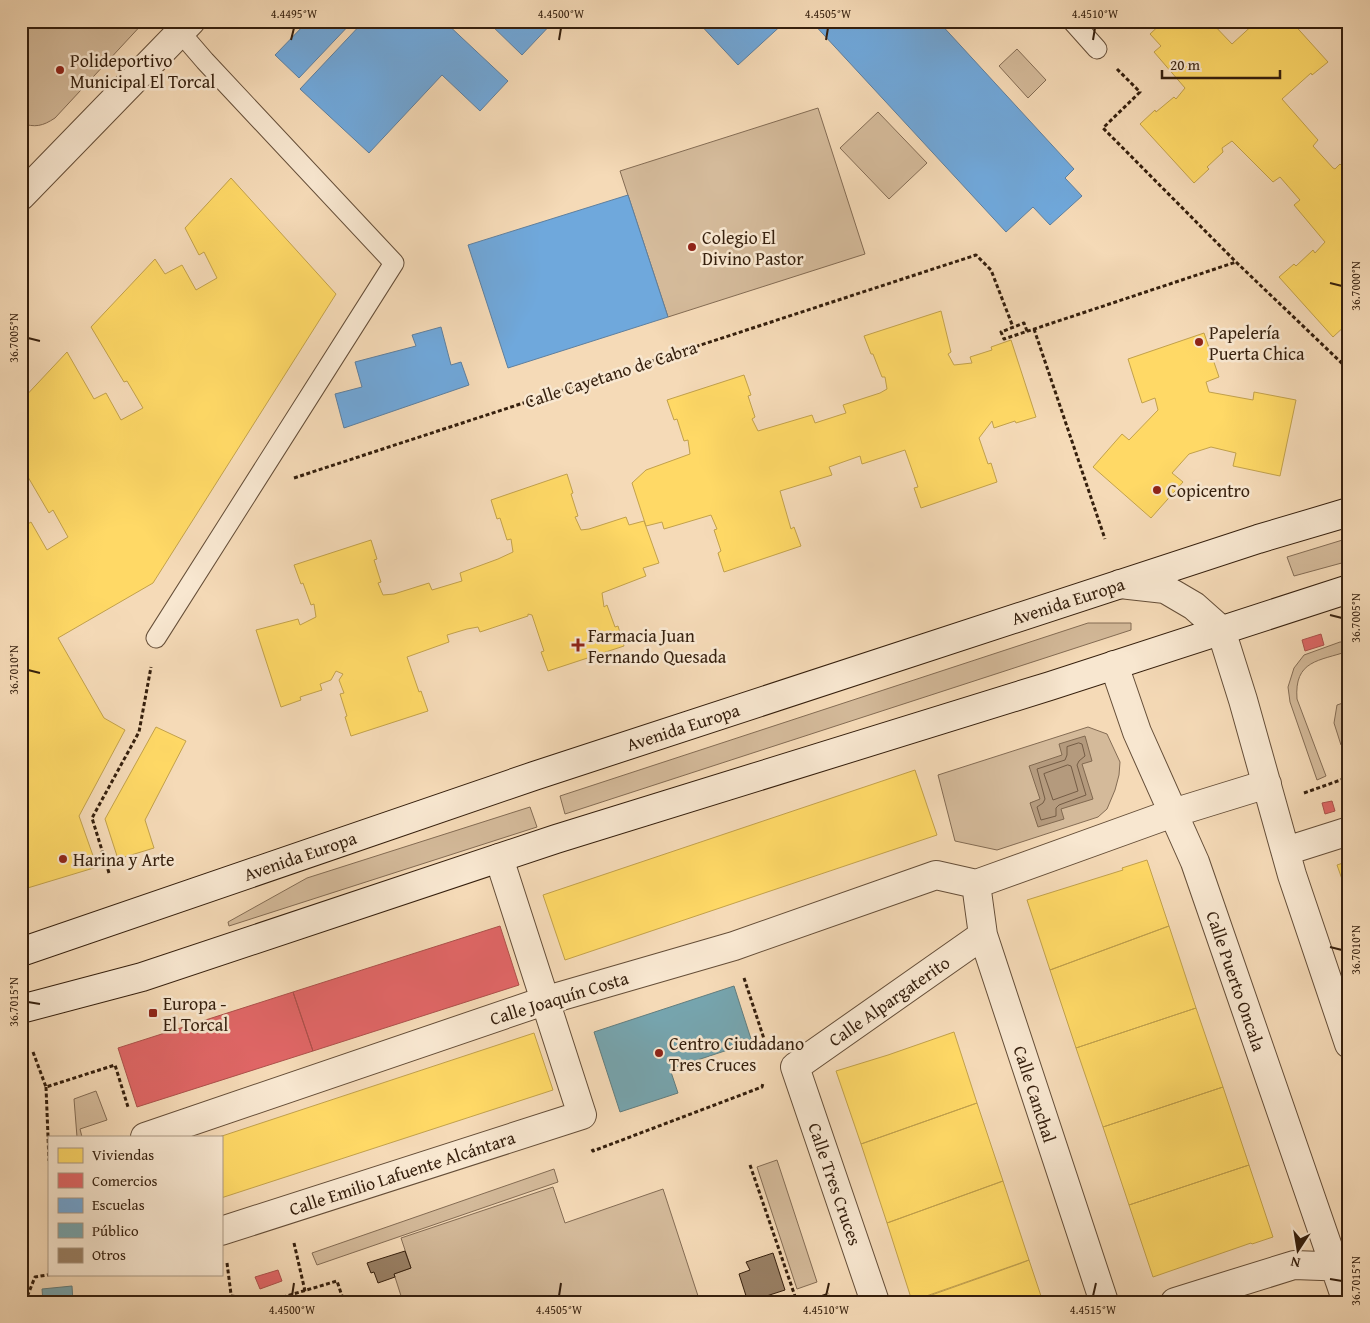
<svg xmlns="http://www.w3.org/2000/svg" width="1370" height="1323" viewBox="0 0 1370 1323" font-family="'Gentium Book Plus',serif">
<rect width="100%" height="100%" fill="#f5dab7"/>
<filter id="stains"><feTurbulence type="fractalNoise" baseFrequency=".004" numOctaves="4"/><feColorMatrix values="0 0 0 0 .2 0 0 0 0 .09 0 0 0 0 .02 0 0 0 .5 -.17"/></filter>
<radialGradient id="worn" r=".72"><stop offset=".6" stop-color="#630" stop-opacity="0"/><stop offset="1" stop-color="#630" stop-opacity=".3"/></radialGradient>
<path fill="#d4ba9a" stroke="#846c54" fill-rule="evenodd" d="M21,21H145L55,118C43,126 35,128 21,123Z
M1017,49L1046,80L1028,98L999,66Z
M818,108L865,254L668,317L620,171Z
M878,112L927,163L889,199L840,148Z
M1349,538V561L1294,576L1287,557Z
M1088,623H1131V630L565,814L560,796Z
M1340,642H1345L1348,645L1349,651C1319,661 1294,660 1297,699L1326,776L1317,780L1290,702L1288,687L1294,668L1304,655Z
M1349,701V748L1341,745L1334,723L1337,705Z
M1088,727L1107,734L1120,762L1119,775L1115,790L1107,809L1098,817L997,850L955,841L938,775ZM1063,755L1061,809L1030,803L1040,800Z
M530,807L537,827L229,926L228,922L307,878Z
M96,1091L107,1120L80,1129L82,1137H77L74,1099Z
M777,1160L817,1282L797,1289L757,1167Z
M554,1169L558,1182L317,1265L312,1253Z
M553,1187L565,1223L663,1189L700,1302H403L394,1274L411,1268L401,1238Z"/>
<path fill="#b49a7d" stroke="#816950" d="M1085,736L1092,761L1082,764L1093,799L1061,809L1064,819L1038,827L1030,803L1040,799L1029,766L1062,755L1059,744Z"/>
<path fill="#ffd966" stroke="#c2a14b" d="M1164,21H1210L1232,44L1257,21H1291L1328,62L1312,75L1311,73L1282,99L1318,140L1313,146L1333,168L1335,169L1340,164L1349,173V319L1346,321L1348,323L1333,337L1279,277L1294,264L1296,266L1313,250L1315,253L1325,242L1294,205L1300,200L1280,177L1273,182L1232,141L1222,148L1223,152L1207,167L1209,169L1194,183L1140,124L1155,110L1156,112L1174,97L1176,99L1185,88L1154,52L1161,46L1150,34Z
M231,178L336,294L153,583L58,638L104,718L125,730L79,816L97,867L21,890V528L31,522L47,550L68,537L53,510L49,513L21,465V401L67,352L94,399L106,393L121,420L143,408L127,381L124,382L91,327L155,259L165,274L182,265L196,290L217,278L204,252L199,255L185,228Z
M941,311L951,352L948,354L954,365L972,363L970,357L992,350L991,347L1011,340L1036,417L1016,423L1015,421L994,428L992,421L979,438L988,464L991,463L997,482L921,508L914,488L918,487L905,450L862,464L860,456L829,467L832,475L780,491L791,529L794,527L801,546L724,572L718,553L721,551L714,530L717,529L711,515L664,529L662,522L646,526L632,483L646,470L690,454L688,440L684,441L677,419L674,420L667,400L744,375L751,395L748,396L755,417L752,419L758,431L812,415L815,423L846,413L843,405L880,393L887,389L885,377H882L873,354H871L864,336Z
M1204,333L1219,377L1206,382L1209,392L1253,400L1254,392L1296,400L1280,476L1233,466L1236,453L1211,447L1189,454L1172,473L1183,482L1151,518L1093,467L1122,434L1129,440L1158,410L1155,398L1142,403L1128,359Z
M567,474L573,493L571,494L578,516L575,517L581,530L589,529L626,517L629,525L644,521L659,563L643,568L646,576L602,593L604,607L607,605L615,627L618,626L624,646L548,671L541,652L544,651L532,615L528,614V616L480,632L478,627L467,629L447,635L449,642L407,657L419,692L421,691L428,711L351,736L345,717L347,716L340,694L344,693L339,680L343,674L336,671L331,680L320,684L322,690L300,697L301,700L281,707L256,630L298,619L300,625L316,617L314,604L311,605L303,583L301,584L294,565L371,540L377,559L374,560L381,582L378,583L383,595L394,594L429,583L432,590L462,581L460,573L498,559L513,552L511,539L507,540L500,518L497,519L491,500Z
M156,727L186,741L145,820L154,848L118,859L105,819Z
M915,770L937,835L565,960L543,895Z
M1147,860L1169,926L1050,970L1027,900L1123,870L1122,868Z
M1349,861V899L1337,865Z
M1169,926L1196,1008L1076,1048L1050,970Z
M1196,1008L1223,1087L1103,1127L1076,1048Z
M954,1032L977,1103L861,1144L836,1071L888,1055Z
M534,1033L553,1090L221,1198V1137H219Z
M1223,1087L1249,1165L1129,1205L1103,1127Z
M977,1103L1003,1181L887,1223L861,1144Z
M1249,1165L1273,1237L1252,1244L1251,1243L1153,1277L1129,1205Z
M1003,1181L1029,1260L912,1301L887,1223Z
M1029,1260L1043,1302H912L1019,1264Z"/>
<path fill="#e06666" stroke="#ad514b" d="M1321,634L1324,645L1305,651L1302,640Z
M1332,801L1335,811L1325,814L1322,803Z
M500,926L519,985L313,1051L293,992Z
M293,992L313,1051L137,1107L118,1048Z
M278,1270L282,1281L260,1289L255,1277Z"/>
<path fill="#6fa8dc" stroke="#5e7f9e" d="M308,21H353L299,78L275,55Z
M364,21H444L508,81L480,111L442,75L369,153L300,89Z
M487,21H554L522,55Z
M697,21H786L738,65Z
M811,21H938L1074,169L1065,178L1082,196L1050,225L1033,207L1006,232Z
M628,195L668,317L508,368L468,245Z
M441,327L451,365L461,362L469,385L344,428L335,394L362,387L355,362L416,346L412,335Z"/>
<path fill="#76a5af" stroke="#627d7e" d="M734,986L752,1042L670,1069L678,1093L620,1112L594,1032Z
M72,1286L73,1302H43L42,1289Z"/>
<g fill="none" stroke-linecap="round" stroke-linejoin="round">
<path stroke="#745c45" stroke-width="1" d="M1079,743L1082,744L1085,756L1079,761L1077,765L1086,795L1059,805L1056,808V816L1041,820L1037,807L1043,803L1045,799L1037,769L1065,760L1067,755V747Z
M1068,765L1071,766L1078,791L1053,800L1044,774Z"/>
</g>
<path fill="#998065" stroke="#351f0d" d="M405,1251L411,1268L394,1274L395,1277L378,1283L374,1272L371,1273L367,1263Z
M773,1253L785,1290L748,1302L739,1274L750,1270L746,1262Z"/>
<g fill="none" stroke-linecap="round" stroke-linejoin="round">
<g stroke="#654e38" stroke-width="21">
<path id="lane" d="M1072,21L1097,49
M156,638L394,263L205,61L180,32"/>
</g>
<g stroke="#654e38" stroke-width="30">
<path id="street" d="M21,196L191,21
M1120,584L1165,589L1194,606L1221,630L1243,700L1292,875L1349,1044
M1114,665L1137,732L1195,862L1347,1302
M1286,851L1349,831
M976,884L983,935L1104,1302
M976,884L1173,813L1267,784
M145,1137L544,1001L734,946L936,875L976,884
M221,1231L582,1115L499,858
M875,1302L795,1067L983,935
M1175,1302L1294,1265L1349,1267"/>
</g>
<g stroke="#351f0d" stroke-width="30">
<path id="secondary" d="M21,952L534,776L1258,539L1349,512
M21,1009L142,977L556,839L1050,686L1349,589"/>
</g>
<path stroke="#351f0d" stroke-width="3" stroke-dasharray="4 2.5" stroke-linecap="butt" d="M1117,69L1140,92L1103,128L1236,262L1349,370
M1034,329L1105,539
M1027,331L1024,323L1001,332L1004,339L1236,262
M294,478L976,255L991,270L1013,327
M1304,793L1349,777
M109,873L92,818L139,732L151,667
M744,978L767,1048
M33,1052L46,1087L115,1065L128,1107
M46,1087L49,1161
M592,1149L593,1151L762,1087L763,1083
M750,1165L797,1302
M294,1243L305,1291
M227,1263L232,1302
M231,1296L273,1300L337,1281L344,1302
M25,1302L35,1277L53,1274
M804,1302L829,1294"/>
<use href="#lane" stroke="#f8e7d0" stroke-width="19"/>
<use href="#street" stroke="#f8e7d0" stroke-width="28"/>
<use href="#secondary" stroke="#f8e7d0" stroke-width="28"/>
</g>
<path fill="none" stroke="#351f0d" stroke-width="2" d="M291,40L294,28M559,40L561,28M826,40L828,28M1093,40L1095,28M1330,283L1342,286M28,338L40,341M1330,615L1342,618M28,670L40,673M1330,947L1342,950M28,1002L40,1004M1330,1279L1342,1281M292,1296L294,1283M559,1296L561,1283M826,1296L829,1283M1093,1296L1096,1283"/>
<g fill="#8f2418" stroke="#f8e7d0" stroke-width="2">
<circle cx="60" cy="70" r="5"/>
<circle cx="692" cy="247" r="5"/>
<circle cx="1199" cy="342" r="5"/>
<circle cx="1157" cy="490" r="5"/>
<path d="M575.5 637.5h5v5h5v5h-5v5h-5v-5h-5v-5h5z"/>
<circle cx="63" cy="859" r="5"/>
<rect x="148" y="1008" width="10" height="10" rx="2.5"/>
<circle cx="659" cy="1053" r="5"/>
</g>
<g text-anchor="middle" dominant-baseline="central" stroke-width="5" stroke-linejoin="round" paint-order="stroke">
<g font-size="18" fill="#351f0d" stroke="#f8e7d0" text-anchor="start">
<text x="70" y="60">Polideportivo<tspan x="70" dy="21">Municipal El Torcal</tspan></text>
<text x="702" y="237">Colegio El<tspan x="702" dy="21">Divino Pastor</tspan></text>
<text x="1209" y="332">Papelería<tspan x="1209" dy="21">Puerta Chica</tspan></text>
<text x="1167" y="490">Copicentro</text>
<text x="588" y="635">Farmacia Juan<tspan x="588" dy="21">Fernando Quesada</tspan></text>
<text x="73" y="859">Harina y Arte</text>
<text x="163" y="1003">Europa -<tspan x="163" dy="21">El Torcal</tspan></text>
<text x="669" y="1043">Centro Ciudadano<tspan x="669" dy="21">Tres Cruces</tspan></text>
</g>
<g font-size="18" fill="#351f0d" stroke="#f8e7d0">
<text transform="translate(611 374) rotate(-18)">Calle Cayetano de Cabra</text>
<text transform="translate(1068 601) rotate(-18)">Avenida Europa</text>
<text transform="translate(683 727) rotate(-18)">Avenida Europa</text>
<text transform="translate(300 856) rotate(-19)">Avenida Europa</text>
<text transform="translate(1236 981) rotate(71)">Calle Puerto Oncala</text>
<text transform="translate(559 998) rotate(-17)">Calle Joaquín Costa</text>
<text transform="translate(889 1001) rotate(-35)">Calle Alpargaterito</text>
<text transform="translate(1035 1094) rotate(72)">Calle Canchal</text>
<text transform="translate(402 1173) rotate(-18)">Calle Emilio Lafuente Alcántara</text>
<text transform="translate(835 1184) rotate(71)">Calle Tres Cruces</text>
</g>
</g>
<rect width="1370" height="1323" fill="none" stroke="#f5dab7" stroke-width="55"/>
<rect x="48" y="1136" width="175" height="140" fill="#f8e7d0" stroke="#aa9782"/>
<rect x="58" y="1148" width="25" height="15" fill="#ffd966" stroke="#aa9782"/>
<text x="92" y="1160" font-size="15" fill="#351f0d">Viviendas</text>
<rect x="58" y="1173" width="25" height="15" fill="#e06666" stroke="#aa9782"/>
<text x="92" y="1186" font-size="15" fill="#351f0d">Comercios</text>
<rect x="58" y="1198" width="25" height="15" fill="#6fa8dc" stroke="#aa9782"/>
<text x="92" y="1210" font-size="15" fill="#351f0d">Escuelas</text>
<rect x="58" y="1223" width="25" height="15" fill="#76a5af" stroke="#aa9782"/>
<text x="92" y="1236" font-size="15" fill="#351f0d">Público</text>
<rect x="58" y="1248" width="25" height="15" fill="#998065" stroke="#aa9782"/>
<text x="92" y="1260" font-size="15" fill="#351f0d">Otros</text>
<g transform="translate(1298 1250) rotate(192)" stroke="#f8e7d0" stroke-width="4" paint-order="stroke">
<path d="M0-4L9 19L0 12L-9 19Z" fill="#351f0d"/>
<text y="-8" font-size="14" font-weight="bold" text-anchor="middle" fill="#351f0d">N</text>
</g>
<path d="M1162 70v8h118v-8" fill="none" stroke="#351f0d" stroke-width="2.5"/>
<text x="1170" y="70" font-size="15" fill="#351f0d" stroke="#f8e7d0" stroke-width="4" paint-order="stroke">20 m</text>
<rect x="28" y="28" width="1314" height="1268" fill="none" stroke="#351f0d" stroke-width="2"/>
<g font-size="12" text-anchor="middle" fill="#351f0d">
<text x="294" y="18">4.4495°W</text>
<text x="561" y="18">4.4500°W</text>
<text x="828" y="18">4.4505°W</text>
<text x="1095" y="18">4.4510°W</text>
<text transform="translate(1356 286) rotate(-90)" y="4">36.7000°N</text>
<text transform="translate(14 338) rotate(-90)" y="4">36.7005°N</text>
<text transform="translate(1356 618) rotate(-90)" y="4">36.7005°N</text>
<text transform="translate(14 670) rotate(-90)" y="4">36.7010°N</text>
<text transform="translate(1356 950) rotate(-90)" y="4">36.7010°N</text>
<text transform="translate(14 1002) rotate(-90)" y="4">36.7015°N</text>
<text transform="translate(1356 1281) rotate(-90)" y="4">36.7015°N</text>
<text x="292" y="1314">4.4500°W</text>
<text x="559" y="1314">4.4505°W</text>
<text x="826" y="1314">4.4510°W</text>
<text x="1093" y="1314">4.4515°W</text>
</g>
<rect width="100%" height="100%" filter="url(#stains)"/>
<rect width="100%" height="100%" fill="url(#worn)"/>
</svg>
